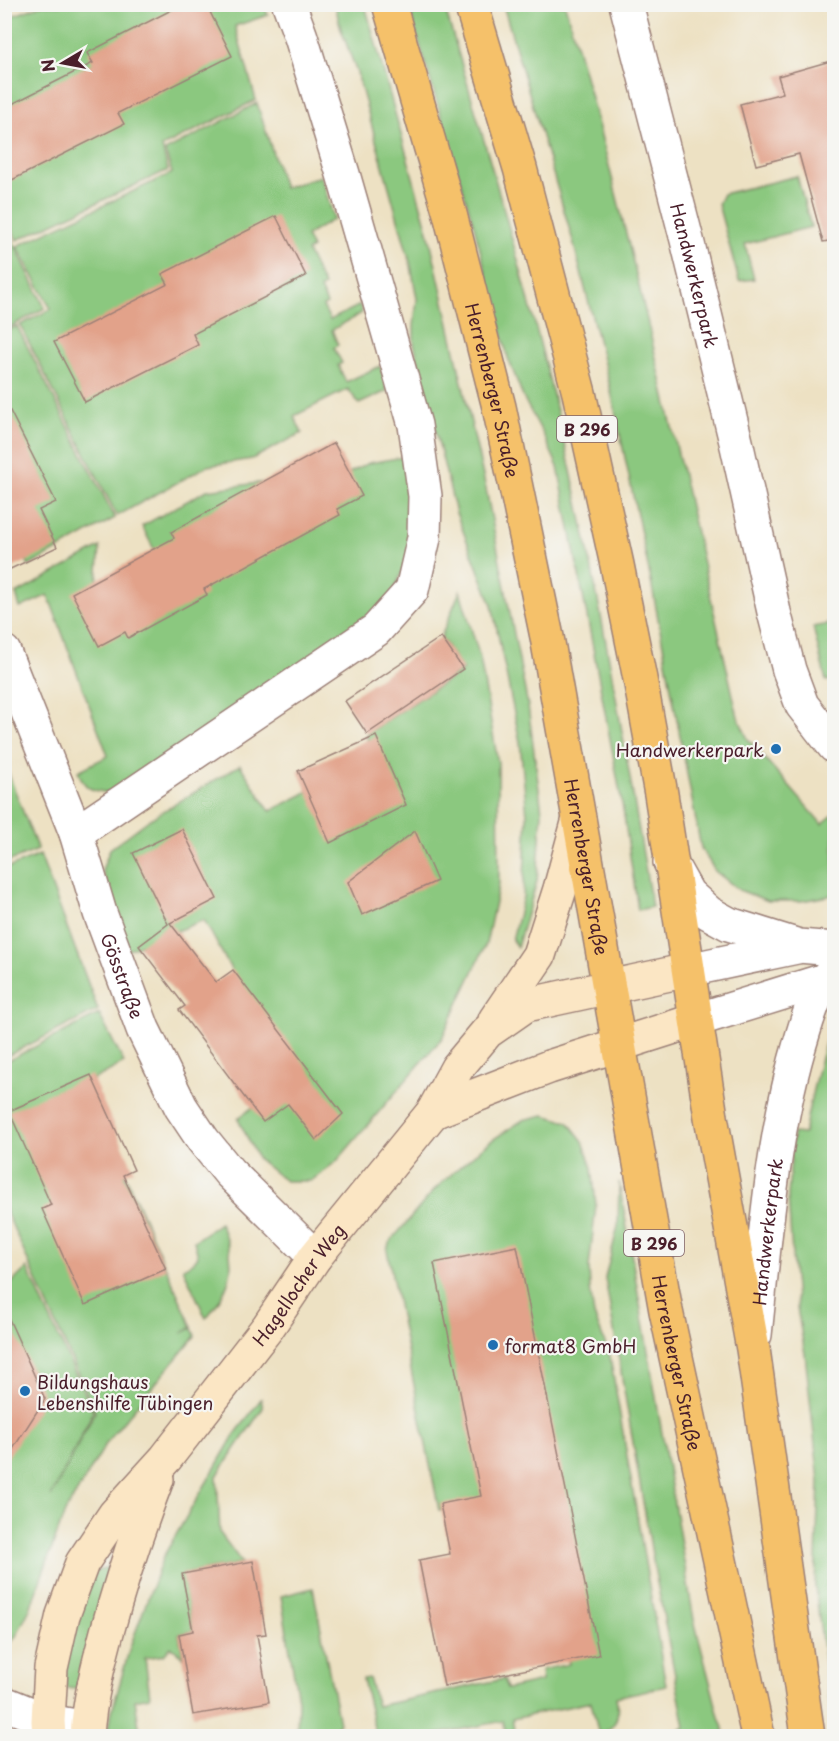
<svg xmlns="http://www.w3.org/2000/svg" width="839" height="1741" viewBox="0 0 839 1741" font-family="'Playpen Sans',sans-serif">
<rect width="100%" height="100%" fill="#f6f6f2"/>
<filter id="ink" filterUnits="userSpaceOnUse"><feTurbulence type="fractalNoise" baseFrequency=".0167" numOctaves="2"/><feDisplacementMap in="SourceGraphic" scale="12" xChannelSelector="R" yChannelSelector="G"/><feConvolveMatrix kernelMatrix="1 2 1 2 8 2 1 2 1" color-interpolation-filters="sRGB"/></filter>
<filter id="wash" filterUnits="userSpaceOnUse"><feTurbulence type="fractalNoise" baseFrequency=".008" numOctaves="4" result="noise"/><feDisplacementMap in="SourceGraphic" scale="24" xChannelSelector="R" yChannelSelector="G"/><feGaussianBlur stdDeviation="1.35" result="paint"/><feColorMatrix in="noise" values="0 0 0 0 0 0 0 0 0 0 0 0 0 0 0 0 0 1.4 0 .05"/><feComposite in="paint" operator="in"/></filter>
<g filter="url(#wash)">
<rect width="100%" height="100%" fill="#ede1c3"/>
<path fill="#8bc87f" stroke="#6a7455" stroke-width="1.5" d="M42,5H264L268,15L235,26L256,100L162,147L168,170L17,240L5,215L4,19Z
M335,5H365L429,235L486,489L528,706L542,812L537,881L517,947L512,940L523,897L527,815L520,742L492,605L456,513L414,344V326L417,299L411,266L357,73L341,29Z
M408,5H444C488,152 531,299 566,449C601,600 626,754 652,907L638,910L623,809L591,637L558,467L543,434L524,399L508,358L474,226Z
M503,5H565C633,239 683,479 738,717L748,739L822,824L834,814V893L829,896L801,901H768L739,890L715,871L701,848L650,576L610,387L573,241Z
M257,103L284,188L321,176L334,219L306,236L312,248L307,251L324,286L320,289L327,304L323,306L330,320L360,305L362,313L332,330L338,345L334,348L342,363L338,365L346,382L380,366L387,391L359,404L348,389L294,416L302,433L252,459L207,466L117,516L20,325L51,309L17,246L172,173L165,151Z
M797,176L811,227L745,244L754,279L739,281L718,204L723,194Z
M5,224L45,308L5,330H4Z
M17,326L115,518L29,566L8,520L5,522V332Z
M403,457L409,478L415,541L394,591L375,616L110,793C90,790 85,790 78,771L108,756L48,595L20,608L16,594L100,547L96,595L165,571L142,526L207,490L273,481L347,474L369,463Z
M460,591L480,658L498,763L499,883L486,944L442,1038L337,1161L311,1181H285L258,1159L238,1119L290,1077L204,920L128,950L102,870L110,849L150,819L240,765L270,811L302,795L368,754L367,734L463,670L441,637Z
M834,623V680L826,681L813,627Z
M5,765L38,850L5,863H4Z
M40,855L98,1010L5,1057V869Z
M99,1014L124,1063L85,1084L192,1327L182,1333L192,1328L195,1336L109,1439L65,1512L30,1609L15,1638L5,1646V1289L27,1268L93,1412L51,1497L95,1412L5,1209V1062Z
M834,1017V1736L815,1586L819,1481L805,1354L797,1308L793,1268L788,1196L793,1133L804,1134C811,1094 820,1056 834,1017Z
M544,1115L568,1122L583,1141L592,1168L596,1205L589,1267L590,1289L594,1315L610,1356L666,1686L616,1697C620,1715 618,1727 599,1735L591,1702L512,1719L516,1736H507L503,1721L428,1736H376L363,1679L369,1678L377,1706L504,1679L507,1689L542,1681L541,1670L569,1664L540,1525L444,1509L439,1510L387,1250L389,1243L436,1188L464,1163L492,1140L523,1120Z
M619,1182L694,1620L719,1717L726,1736H666L685,1727L655,1572L605,1278L618,1226Z
M220,1223C238,1263 234,1285 206,1318L183,1268L193,1263L198,1256L194,1241Z
M261,1399L263,1408L217,1476L220,1533L242,1563L183,1574L193,1631L179,1634L183,1657L171,1647L164,1655L145,1658L150,1697L135,1700L140,1733L122,1736H107L109,1722L130,1647L163,1557L233,1437Z
M110,1566L77,1689L65,1688L64,1647L95,1572Z
M313,1588L339,1723L327,1736H297L298,1700L281,1596Z"/>
<g id="blocks">
<path fill="#e2a28a" d="M183,4H206L232,56L118,113L124,124L4,184V108L93,63L87,53Z
M834,60V240L823,242L799,154L756,165L740,104L783,93L778,76Z
M276,216L306,276L193,334L198,345L85,402L54,342L168,284L162,274Z
M4,399L56,502L39,510L57,547L4,572Z
M334,443L362,496L337,509L340,515L204,589L207,595L128,638L125,632L99,646L72,593L174,538L171,532Z
M441,637L463,669L367,734L345,701Z
M376,736L406,805L330,843L298,771Z
M182,829L217,899L170,923L216,982L233,970L343,1114L316,1140L288,1104L263,1122L179,1010L185,1006L139,946L168,924L133,853Z
M415,831L437,881L362,915L348,882Z
M91,1075L134,1170L123,1175L166,1269L85,1305L42,1209L51,1205L9,1111Z
M517,1246L599,1655L444,1686L419,1560L450,1554L440,1504L481,1496L434,1263Z
M4,1308L45,1399L4,1463Z
M253,1561L266,1634L257,1635L269,1702L193,1715L179,1634L193,1631L182,1574Z"/>
</g>
</g>
<g filter="url(#ink)">
<use href="#blocks" fill-opacity="0" stroke="#9c8077" stroke-width="1.5"/>
<g fill="none" stroke-linecap="round" stroke-linejoin="round">
<g stroke="#9c8077" stroke-width="36">
<g id="street">
<path id="s1" d="M626,4L687,240L737,446L774,612L789,670L802,705L834,746"/>
<path id="s2" d="M4,652L76,833L100,913L143,1029L181,1107L203,1140L229,1172L315,1257"/>
<path d="M76,833L376,630L412,590L424,538L425,496L415,425L343,174L301,37L289,4"/>
<path d="M670,862L688,894L709,913L729,924L799,946L834,949"/>
<path d="M688,970L797,947"/>
<path d="M696,1020L825,980"/>
<path id="s3" d="M755,1335C765,1239 772,1141 799,1047C807,1020 815,990 834,969"/>
<path d="M4,1703L48,1721L87,1728"/>
</g>
</g>
<g stroke="#9c8077" stroke-width="36">
<g id="secondary">
<path d="M495,1020L539,955L560,889L579,819"/>
<path d="M433,1112L549,1067L696,1020"/>
<path id="s4" d="M49,1736L48,1721L51,1668L63,1615L82,1563L115,1514L166,1458L268,1327L315,1257L433,1112L457,1068L487,1032L526,1005L688,970"/>
<path d="M87,1736C89,1701 98,1666 107,1632C121,1580 138,1529 157,1479"/>
</g>
</g>
<g stroke="#9c8077" stroke-width="36">
<g id="primary">
<path id="s5" d="M389,4L450,214L499,407L519,502L547,637L666,1311L758,1736"/>
<path d="M471,4L520,168L579,393L617,565L640,679L661,794L711,1117L753,1349L808,1736"/>
</g>
</g>
<use href="#street" stroke="#fff" stroke-width="33"/>
<use href="#secondary" stroke="#fbe6c4" stroke-width="33"/>
<use href="#primary" stroke="#f5c16b" stroke-width="33"/>
</g>
</g>
<g fill="#1f6fb2" stroke="#f6f6f2" stroke-width="2">
<circle cx="776" cy="749" r="6"/>
<circle cx="493" cy="1345" r="6"/>
<circle cx="25" cy="1391" r="6"/>
</g>
<g text-anchor="middle" dominant-baseline="central" stroke-width="4.5" stroke-linejoin="round" paint-order="stroke">
<g fill="#f6f6f2" stroke="#7e6067" stroke-width="1.5">
<rect x="557" y="416" width="60" height="26" rx="4.5"/>
<rect x="624" y="1230" width="60" height="26" rx="4.5"/>
</g>
<g font-size="16" font-weight="bold" fill="#4a1f2b">
<text x="587" y="429">B 296</text>
<text x="654" y="1243">B 296</text>
</g>
<g font-size="18" fill="#4a1f2b" stroke="#f6f6f2">
<text stroke="none"><textPath href="#s1" startOffset="280">Handwerkerpark</textPath></text>
<text stroke="none"><textPath href="#s5" startOffset="400">Herrenberger Straße</textPath></text>
<text stroke="none"><textPath href="#s5" startOffset="886">Herrenberger Straße</textPath></text>
<text stroke="none"><textPath href="#s2" startOffset="345">Gösstraße</textPath></text>
<text stroke="none"><textPath href="#s3" startOffset="104">Handwerkerpark</textPath></text>
<text stroke="none"><textPath href="#s4" startOffset="531">Hagellocher Weg</textPath></text>
<text stroke="none"><textPath href="#s5" startOffset="1390">Herrenberger Straße</textPath></text>
</g>
<g font-size="18" fill="#4a1f2b" stroke="#f6f6f2" text-anchor="start">
<text x="764" y="749" text-anchor="end">Handwerkerpark</text>
<text x="505" y="1345">format8 GmbH</text>
<text x="37" y="1381">Bildungshaus<tspan x="37" dy="21">Lebenshilfe Tübingen</tspan></text>
</g>
</g>
<rect width="839" height="1741" fill="none" stroke="#f6f6f2" stroke-width="24"/>
<g transform="translate(63 63) rotate(260)" stroke="#f6f6f2" stroke-width="4.5" paint-order="stroke">
<path d="M0-4.5L10 22L0 15L-10 22Z" fill="#4a1f2b"/>
<text y="-9" font-size="16" font-weight="bold" text-anchor="middle" fill="#4a1f2b">N</text>
</g>
</svg>
